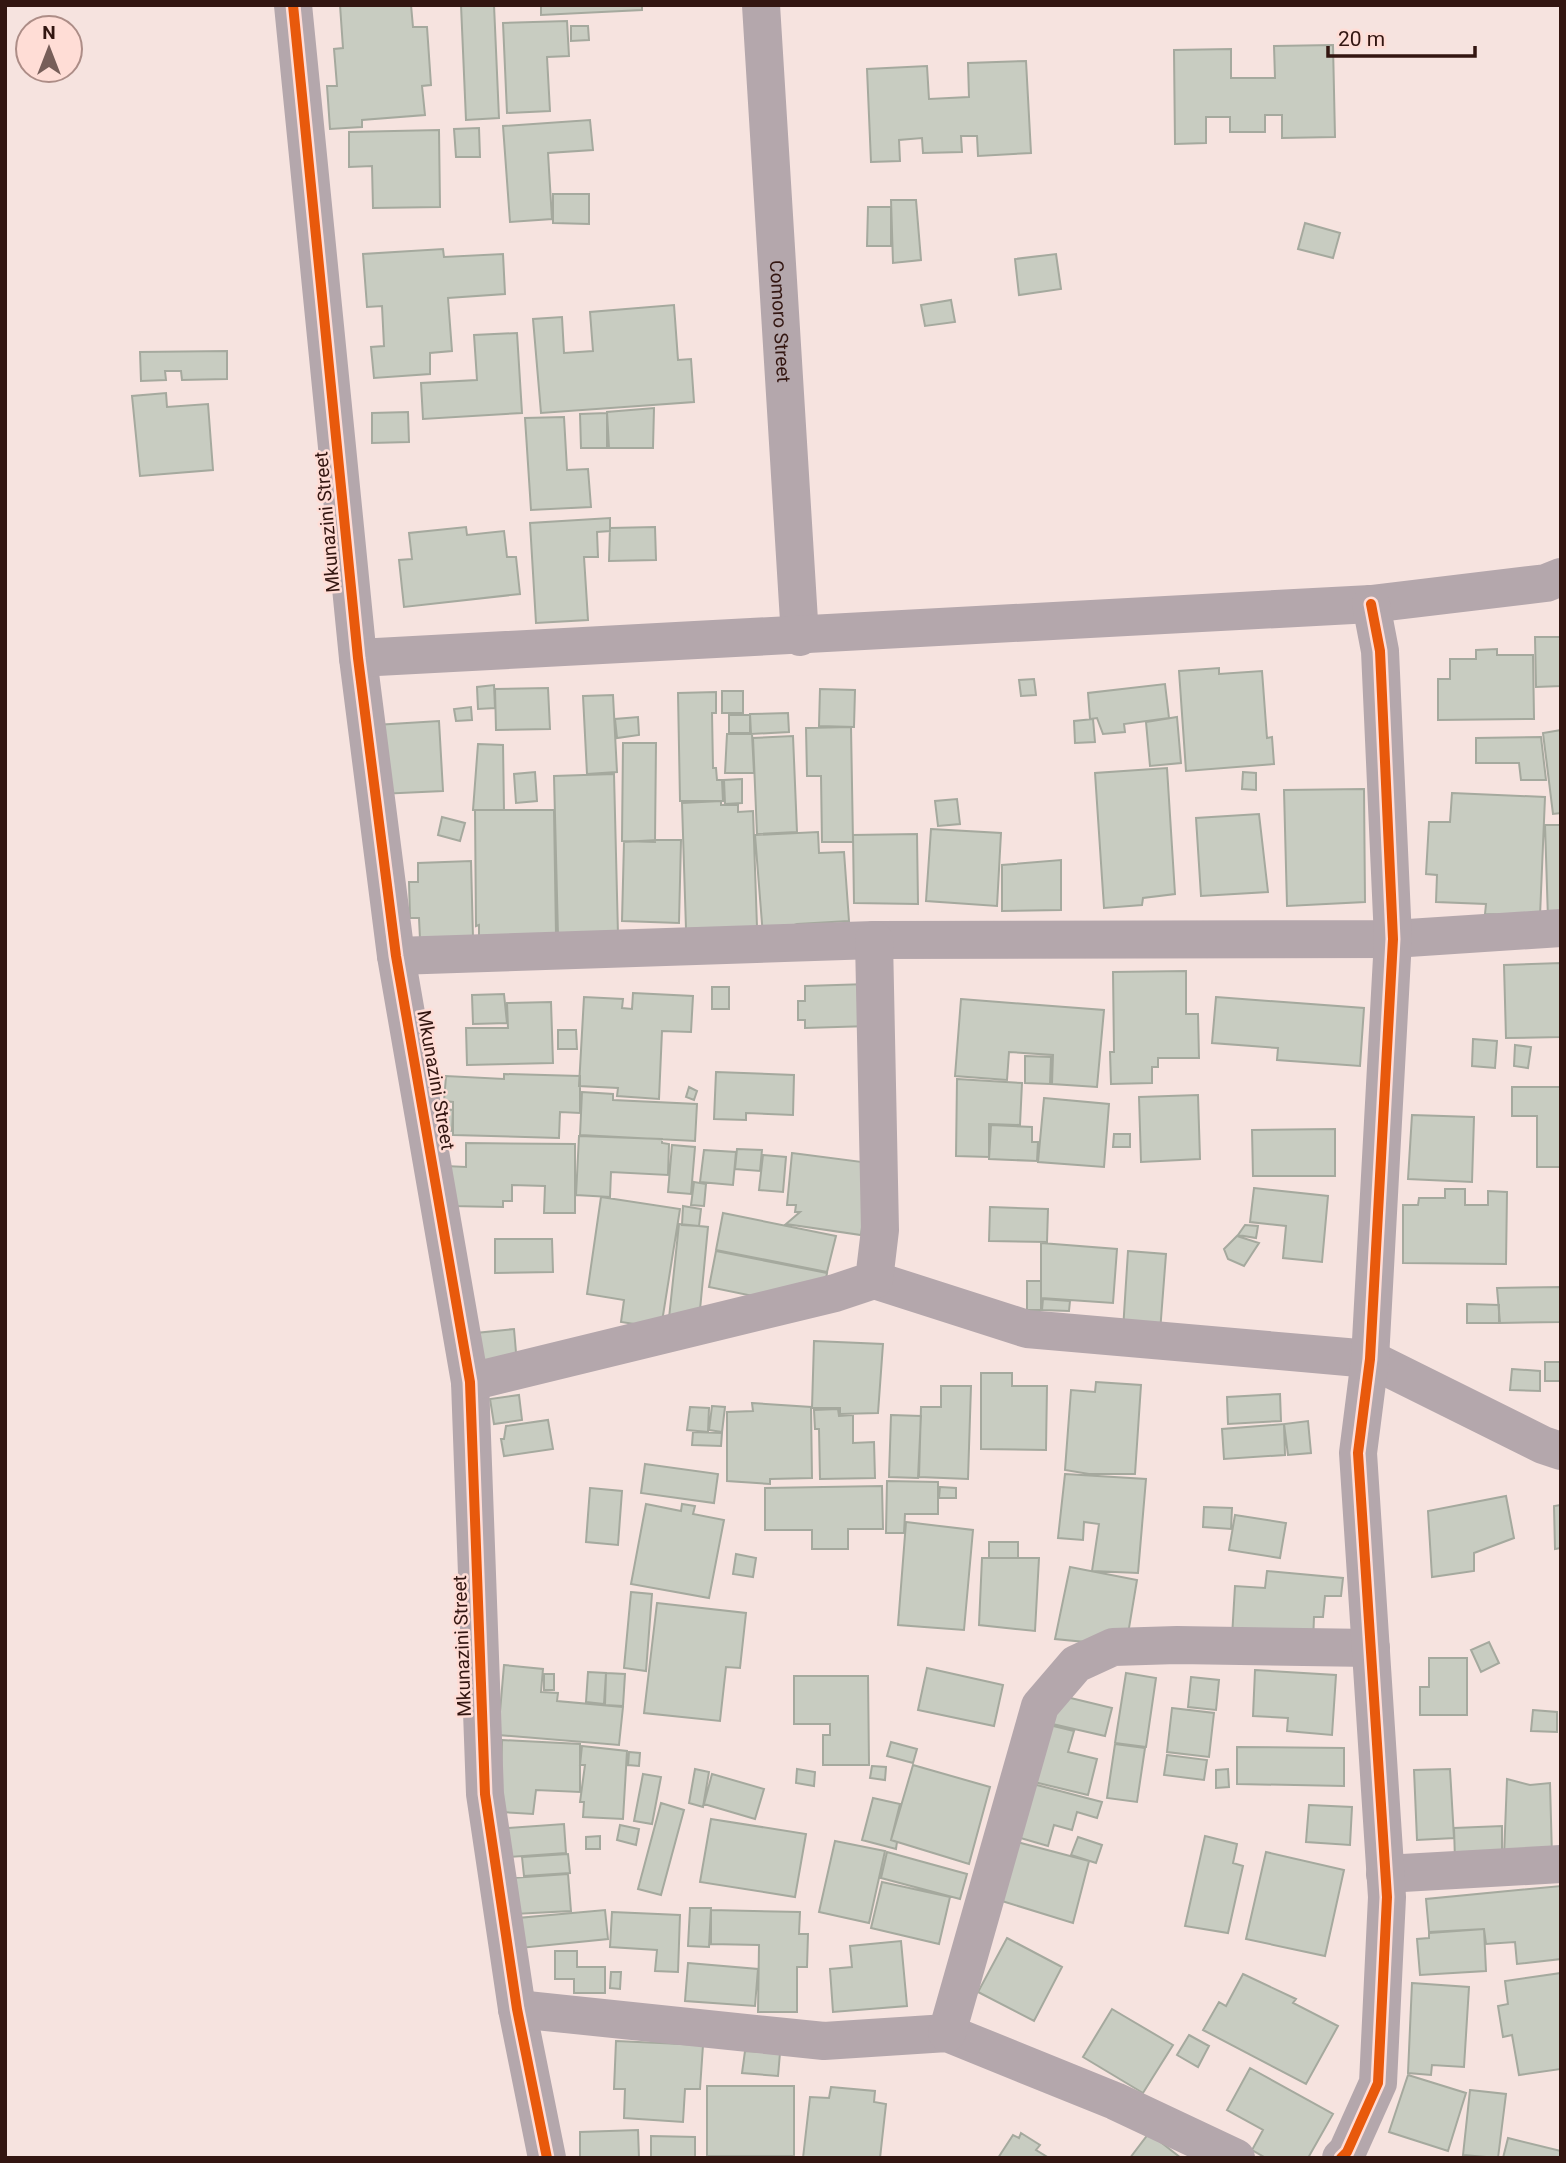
<svg xmlns="http://www.w3.org/2000/svg" width="1566" height="2163" viewBox="0 0 1566 2163" font-family="Roboto,sans-serif">
<rect width="100%" height="100%" fill="#f6e3df"/>
<path fill="#c8ccc1" stroke="#a5a99e" stroke-width="2" d="M340,5H411L413,27H427L431,85L422,86L425,115L362,120V127L330,129L327,86H337L334,49L343,48Z
M461,5H494L499,118L466,120Z
M541,5H642V10L541,15Z
M567,21L569,56L547,57L550,111L507,113L503,23Z
M571,26H588L589,40L571,41Z
M1333,45L1335,137L1282,138V115H1265V132H1230V117H1206V143L1175,144L1174,50L1231,49V78H1275L1274,46Z
M1026,61L1031,153L978,156L977,136H961L962,152L923,153L922,138L899,140L900,161L871,162L867,69L927,66L929,99L969,97L968,63Z
M590,120L593,150L548,153L552,219L510,222L503,126Z
M479,128L480,157H456L454,129Z
M439,130L440,207L373,208L372,166L349,167V132Z
M553,194H589V224L553,223Z
M891,200H916L921,260L893,263Z
M868,207H891V246H867Z
M1305,223L1340,233L1333,258L1298,249Z
M443,249L444,257L503,254L505,294L448,298L452,351L430,353V374L374,378L371,347L384,346L382,306L367,307L363,254Z
M1056,254L1061,289L1019,295L1015,259Z
M951,300L955,322L925,326L921,305Z
M674,305L678,360L691,359L694,402L541,413L533,319L562,317L564,353L593,351L590,312Z
M517,333L522,413L423,419L421,383L477,380L474,335Z
M227,351V379L182,380L181,371H165L166,380L141,381L140,352Z
M166,393L167,407L208,404L213,470L140,476L132,396Z
M654,408L653,448H609L607,412Z
M408,412L409,442L372,443V413Z
M607,413V448H581L580,414Z
M564,417L567,470L588,469L591,507L531,510L525,418Z
M610,518V531L597,532L598,557H584L588,620L536,623L530,523Z
M466,527L467,535L504,531L507,557H516L520,594L404,607L399,560L412,559L409,533Z
M655,527L656,560L609,561L610,528Z
M1535,637H1561V686L1536,687Z
M1497,649V655H1533L1534,719L1438,720V679H1450V659H1476V650Z
M1219,668V674L1262,671L1267,738L1272,737L1274,764L1186,771L1179,671Z
M1034,679L1036,695L1021,696L1019,680Z
M1165,684L1169,718L1124,724L1125,732L1103,734L1097,718L1090,719L1088,693Z
M494,685L495,708L478,709L477,687Z
M548,688L550,729L496,730L495,689Z
M820,689L855,690L854,727L819,726Z
M722,691H743V713H722Z
M716,692V713H712L713,768H716L717,780H722L723,801H680L678,693Z
M613,695L617,772L587,774L583,696Z
M471,707L472,720L456,721L454,709Z
M788,713L789,732L751,734L750,714Z
M729,715H750V733H729Z
M638,717L639,735L617,738L615,719Z
M1177,717L1181,763L1150,766L1146,722Z
M1093,719L1095,742L1075,743L1074,721Z
M439,721L443,791L379,794L375,725Z
M851,727L853,842H822L821,776H807L806,728Z
M1561,730V813L1553,814L1543,733Z
M727,734H752L754,773H725Z
M793,736L797,832L757,834L753,738Z
M1541,737L1546,780H1521L1519,763H1476V738Z
M623,743H656L655,842L622,841Z
M478,744L503,745L504,810H473Z
M1167,768L1175,894L1143,898L1142,905L1104,908L1095,773Z
M535,772L537,801L516,803L514,774Z
M1243,772L1256,773V790L1242,789Z
M614,774L618,935L558,936L554,776Z
M742,779V803L725,804L724,780Z
M1364,789L1365,902L1287,906L1284,790Z
M1452,793L1545,797L1540,916L1485,914L1486,904L1436,902L1437,875L1426,874L1429,822H1450Z
M957,799L960,824L938,826L935,801Z
M721,801V805H738V812L753,811L757,927L686,929L682,803Z
M475,810H554L556,935L479,947V925L476,926Z
M1259,814L1268,892L1201,896L1196,818Z
M442,817L465,823L460,841L438,835Z
M1545,825H1561V919H1548Z
M931,829L1001,833L997,906L926,901Z
M818,832L819,853L844,852L849,921L797,924L763,936L755,835Z
M917,834L918,904L854,903L853,835Z
M657,840H681L679,923L622,921L624,842Z
M1061,860V910L1002,911V865Z
M471,861L473,938L420,939L419,918H410L409,882H418V863Z
M1561,963V1037L1506,1038L1504,965Z
M1186,971V1014H1198L1199,1058H1158V1067H1152V1083L1111,1084L1110,1052H1114L1113,972Z
M868,984L870,1026L805,1028V1020H798V1001H805V986Z
M712,987H729V1009H712Z
M633,993L693,996L691,1032L662,1031L659,1099L617,1096L618,1088L579,1086L584,997L623,999L622,1008L632,1009Z
M504,994L507,1023L473,1024L472,995Z
M1216,997L1364,1008L1360,1066L1277,1060L1278,1048L1212,1043Z
M961,999L1104,1010L1097,1087L1052,1084L1053,1055L1009,1052L1007,1080L955,1076Z
M551,1002L553,1063L467,1065L466,1028H508L507,1003Z
M558,1030H576L577,1049H558Z
M1473,1039L1497,1041L1495,1068L1472,1066Z
M1515,1045L1531,1047L1528,1068L1514,1066Z
M1025,1056L1051,1057L1050,1084L1025,1083Z
M716,1072L794,1075L793,1115L746,1113V1120L714,1119Z
M504,1074L580,1076V1113L560,1112L559,1138L453,1135V1102L444,1101L446,1076L504,1079Z
M957,1079L1022,1083L1020,1125L989,1124V1157L956,1156Z
M689,1087L697,1091L694,1100L686,1097Z
M1512,1087H1561V1167H1537V1116H1512Z
M582,1092L613,1094V1100L697,1104L695,1141L580,1135Z
M1198,1095L1200,1159L1141,1162L1139,1097Z
M1044,1098L1109,1104L1104,1167L1038,1162Z
M443,1109L453,1110L452,1131L443,1130Z
M1412,1115L1474,1117L1472,1182L1408,1179Z
M991,1125L1032,1127V1142H1038L1037,1161L989,1159Z
M1335,1129V1176H1253L1252,1130Z
M1114,1134H1130V1147H1113Z
M579,1136L662,1139V1143L669,1144L668,1175L611,1172L610,1197L576,1195Z
M466,1143L575,1144V1213H544L545,1186L512,1185V1201H503V1207L451,1206L446,1166L466,1167Z
M672,1145L695,1147L691,1194L668,1192Z
M737,1149L762,1150L760,1171L735,1169Z
M704,1150L736,1152L733,1185L700,1182Z
M792,1153L870,1163L861,1235L786,1224L800,1212H795L796,1205H787Z
M763,1155L786,1157L783,1192L759,1190Z
M694,1182L706,1184L704,1206L691,1205Z
M1254,1188L1328,1196L1322,1262L1283,1258L1286,1226L1250,1222Z
M1445,1189H1465V1205H1488V1191L1507,1192L1506,1264L1403,1263V1205H1418L1419,1198H1445Z
M601,1197L680,1209L661,1328L621,1322L624,1300L587,1294Z
M683,1206L701,1209L699,1226L682,1225Z
M990,1207L1048,1209L1047,1242L989,1241Z
M723,1213L836,1236L827,1272L716,1250Z
M679,1224L708,1227L699,1320L669,1318Z
M1245,1225L1258,1226L1256,1238L1238,1235Z
M1237,1236L1259,1243L1244,1266L1228,1259L1224,1249Z
M495,1239H552L553,1272L495,1273Z
M1041,1243L1117,1249L1113,1303L1041,1298Z
M716,1251L827,1273L825,1285L807,1307L709,1287Z
M1128,1251L1166,1254L1160,1332L1123,1330Z
M1027,1281H1041V1310H1027Z
M1561,1287V1322L1500,1323L1497,1288Z
M1043,1299L1070,1301L1069,1311L1042,1310Z
M1467,1304L1499,1305V1323H1467Z
M514,1329L517,1364L459,1369L456,1335Z
M814,1341L883,1344L878,1413L840,1414V1408H812Z
M1545,1362H1561V1381H1545Z
M1512,1369L1540,1371V1391L1510,1390Z
M981,1373H1012V1386H1047L1046,1450L981,1449Z
M1096,1382L1141,1385L1135,1474H1089L1065,1470L1071,1390L1095,1392Z
M941,1386H971L968,1479L919,1477L921,1407H941Z
M1280,1394L1281,1421L1228,1424L1227,1397Z
M519,1395L522,1420L494,1424L490,1399Z
M752,1403L811,1407L812,1478L770,1479V1484L727,1481V1412L753,1411Z
M712,1406L725,1407L722,1432L709,1430Z
M690,1407L709,1408L708,1432L687,1430Z
M838,1409L839,1416L853,1415V1443L874,1442L875,1478L820,1479L819,1429H815L814,1410Z
M891,1415L921,1416L918,1478L889,1477Z
M548,1420L553,1449L504,1456L501,1439H504L506,1426Z
M1308,1421L1311,1453L1288,1455L1284,1424Z
M1284,1424L1285,1455L1224,1459L1222,1429Z
M693,1432L722,1433L721,1446L692,1445Z
M645,1464L718,1474L714,1503L641,1493Z
M1065,1474L1146,1479L1138,1573L1092,1571L1099,1524L1084,1522L1083,1540L1058,1538Z
M887,1481L938,1482V1514H905L904,1533H886Z
M882,1486L883,1529H848V1549H812V1530H765V1488Z
M940,1487L956,1488V1498H939Z
M590,1488L622,1491L618,1545L586,1542Z
M1506,1496L1514,1538L1474,1553V1571L1432,1577L1428,1511Z
M646,1504L681,1511L682,1504L695,1506L693,1514L724,1520L709,1598L631,1584Z
M1561,1505V1548L1555,1549L1554,1506Z
M1204,1507L1232,1508L1231,1529L1203,1527Z
M1235,1515L1286,1523L1280,1558L1229,1550Z
M906,1522L973,1530L964,1630L898,1625Z
M989,1542H1018V1558H989Z
M736,1554L756,1558L753,1577L733,1574Z
M982,1558H1039L1035,1631L979,1625Z
M1070,1567L1137,1580L1126,1646L1055,1639Z
M1267,1571L1343,1578L1341,1596H1325L1323,1617H1314L1313,1643L1232,1637L1235,1586L1265,1588Z
M631,1592L652,1594L646,1671L624,1668Z
M657,1603L746,1613L740,1668L726,1667L720,1721L644,1713Z
M1489,1642L1499,1663L1481,1672L1471,1650Z
M1429,1658H1467V1715H1420V1687H1429Z
M504,1665L543,1669L541,1692L558,1693L557,1701L623,1707L619,1745L498,1735Z
M927,1668L1003,1685L994,1726L918,1710Z
M1255,1670L1336,1675L1332,1735L1287,1731L1288,1718L1253,1716Z
M588,1672L606,1673L604,1704L586,1702Z
M606,1673L625,1674L623,1706L605,1705Z
M1126,1673L1156,1678L1146,1747L1115,1743Z
M544,1674H554V1690H544Z
M794,1676H868L869,1765H823V1735H830V1724H794Z
M1191,1677L1219,1680L1216,1710L1188,1707Z
M1054,1694L1112,1708L1105,1736L1048,1723Z
M1172,1708L1214,1713L1209,1757L1167,1752Z
M1533,1710L1557,1712V1732L1531,1731Z
M1045,1724L1074,1731L1068,1752L1097,1759L1088,1795L1030,1781Z
M502,1740L580,1744V1792L536,1790L533,1814L500,1812Z
M891,1742L917,1749L913,1763L887,1756Z
M1115,1744L1145,1748L1137,1802L1107,1798Z
M582,1746L627,1751L623,1819L583,1817L584,1802H580L585,1765H580Z
M1237,1747L1344,1748V1786L1237,1784Z
M629,1752L640,1753L639,1766L628,1765Z
M1167,1755L1207,1760L1204,1780L1164,1775Z
M913,1765L990,1787L969,1864L891,1840Z
M872,1766L886,1767L885,1780L870,1778Z
M695,1769L709,1772L703,1807L689,1803Z
M797,1769L815,1772L814,1786L796,1783Z
M1228,1769L1229,1787L1216,1788V1770Z
M1450,1769L1454,1838L1417,1840L1414,1770Z
M643,1774L661,1777L652,1824L634,1821Z
M712,1774L764,1789L755,1819L704,1804Z
M1507,1779L1530,1785L1550,1783L1552,1856L1504,1857Z
M1033,1784L1102,1802L1097,1818L1077,1812L1072,1830L1054,1825L1048,1846L1017,1837Z
M873,1798L900,1804L891,1840L897,1842L896,1849L862,1840Z
M661,1803L684,1810L661,1895L638,1889Z
M1309,1805L1352,1807L1350,1845L1306,1842Z
M711,1819L806,1834L795,1897L700,1882Z
M564,1824L566,1853L509,1857L507,1828Z
M620,1825L639,1829L636,1845L617,1840Z
M1502,1826V1858L1455,1860L1454,1828Z
M600,1836V1849H586V1837Z
M1205,1836L1237,1844L1233,1863L1243,1866L1228,1933L1185,1926Z
M1078,1837L1102,1845L1096,1863L1071,1855Z
M835,1841L885,1851L869,1923L819,1912Z
M1017,1842L1089,1861L1073,1923L1002,1901Z
M887,1852L967,1874L960,1899L881,1878Z
M1266,1852L1344,1870L1325,1956L1246,1939Z
M568,1854L570,1873L524,1876L522,1857Z
M568,1874L571,1911L514,1914L511,1878Z
M882,1882L950,1897L939,1944L871,1928Z
M1561,1886V1959L1517,1964L1515,1942L1486,1944L1484,1929L1429,1932L1426,1899Z
M690,1908H711L709,1947L688,1946Z
M605,1910L608,1939L520,1948L518,1918Z
M711,1910L800,1912L799,1934H808L807,1967H797V2012H758L759,1945L711,1944Z
M612,1912L680,1915L678,1972L655,1971L657,1950L610,1947Z
M1484,1929L1486,1971L1420,1975L1417,1939L1429,1938V1933Z
M1007,1938L1062,1967L1034,2021L978,1992Z
M901,1941L907,2006L833,2012L830,1969L852,1967L850,1946Z
M555,1951H577V1967H605V1993H574V1979H555Z
M688,1963L758,1969L755,2006L685,2001Z
M611,1972H621L620,1989L610,1988Z
M1561,1973V2069L1519,2075L1512,2035L1503,2037L1498,2006L1508,2004L1505,1981Z
M1243,1974L1296,1999L1293,2003L1338,2026L1306,2084L1203,2030L1219,2002L1226,2006Z
M1412,1983L1469,1987L1464,2067L1432,2065L1431,2075L1408,2073Z
M1112,2009L1173,2045L1143,2093L1083,2057Z
M1189,2035L1209,2046L1198,2067L1177,2055Z
M616,2041L703,2045L700,2089H685L683,2122L624,2118L625,2089H614Z
M745,2051L780,2053L778,2076L742,2073Z
M1250,2068L1333,2114L1308,2158H1266L1252,2150L1263,2130L1227,2110Z
M1408,2075L1466,2093L1448,2151L1389,2132Z
M707,2086H794V2156H707Z
M831,2087L875,2091L874,2102L886,2104L880,2158H803L810,2097L829,2098Z
M1470,2090L1506,2094L1498,2158L1463,2155Z
M638,2130L639,2158H580V2132Z
M1021,2133L1040,2145L1036,2150L1049,2158H998L1013,2135L1019,2138Z
M1149,2133L1181,2158H1130Z
M651,2136L695,2137V2158H651Z
M1508,2138L1561,2151V2158H1503Z"/>
<g fill="none" stroke-linecap="round" stroke-linejoin="round">
<g stroke="#b4a7ac" stroke-width="38">
<path d="M293,5L358,658L396,956L470,1382L485,1794L517,2009L547,2158"/>
<path id="s1" d="M761,5L800,637"/>
<path d="M358,658L1371,604L1546,583L1561,577"/>
<path d="M396,956L874,940L1393,939L1561,928"/>
<path d="M874,1280L1027,1329L1370,1359L1543,1445L1561,1451"/>
<path d="M470,1382L835,1293L874,1280L880,1230L874,940"/>
<path d="M1385,1874L1561,1864"/>
<path d="M517,2009L824,2041L947,2033L1115,2101L1236,2158"/>
<path d="M947,2033L1040,1706L1076,1664L1113,1647L1177,1645L1371,1648"/>
<path d="M1341,2158L1347,2152L1378,2083L1387,1897L1358,1453L1370,1359L1393,939L1380,651L1371,604"/>
</g>
<g stroke="#ffddd6" stroke-width="15">
<path id="cycleway" d="M293,5L358,658L396,956L470,1382L485,1794L517,2009L547,2158
M1341,2158L1347,2152L1378,2083L1387,1897L1358,1453L1370,1359L1393,939L1380,651L1371,604"/>
</g>
<use href="#cycleway" stroke="#e8590c" stroke-width="10"/>
</g>
<g text-anchor="middle" dominant-baseline="central" stroke-width="5" stroke-linejoin="round" paint-order="stroke">
<g font-size="19" fill="#331611" stroke="#ffddd6">
<text stroke="none"><textPath href="#s1" startOffset="317">Comoro Street</textPath></text>
<text transform="translate(327 522) rotate(-95)">Mkunazini Street</text>
<text transform="translate(436 1080) rotate(80)">Mkunazini Street</text>
<text transform="translate(462 1646) rotate(-92)">Mkunazini Street</text>
</g>
</g>
<rect width="1566" height="2163" fill="none" stroke="#331611" stroke-width="14"/>
<g transform="translate(49 49)"><circle r="33" fill="#ffddd6" stroke="#ad8d87" stroke-width="2"/>
<path d="M0-5L12 26L0 18L-12 26Z" fill="#775e59"/>
<text y="-10" font-size="19" font-weight="bold" text-anchor="middle" fill="#331611">N</text>
</g>
<path d="M1328 46v10h147v-10" fill="none" stroke="#331611" stroke-width="3.5"/>
<text x="1338" y="46" font-size="21" fill="#331611" stroke="#ffddd6" stroke-width="5" paint-order="stroke">20 m</text>
</svg>
